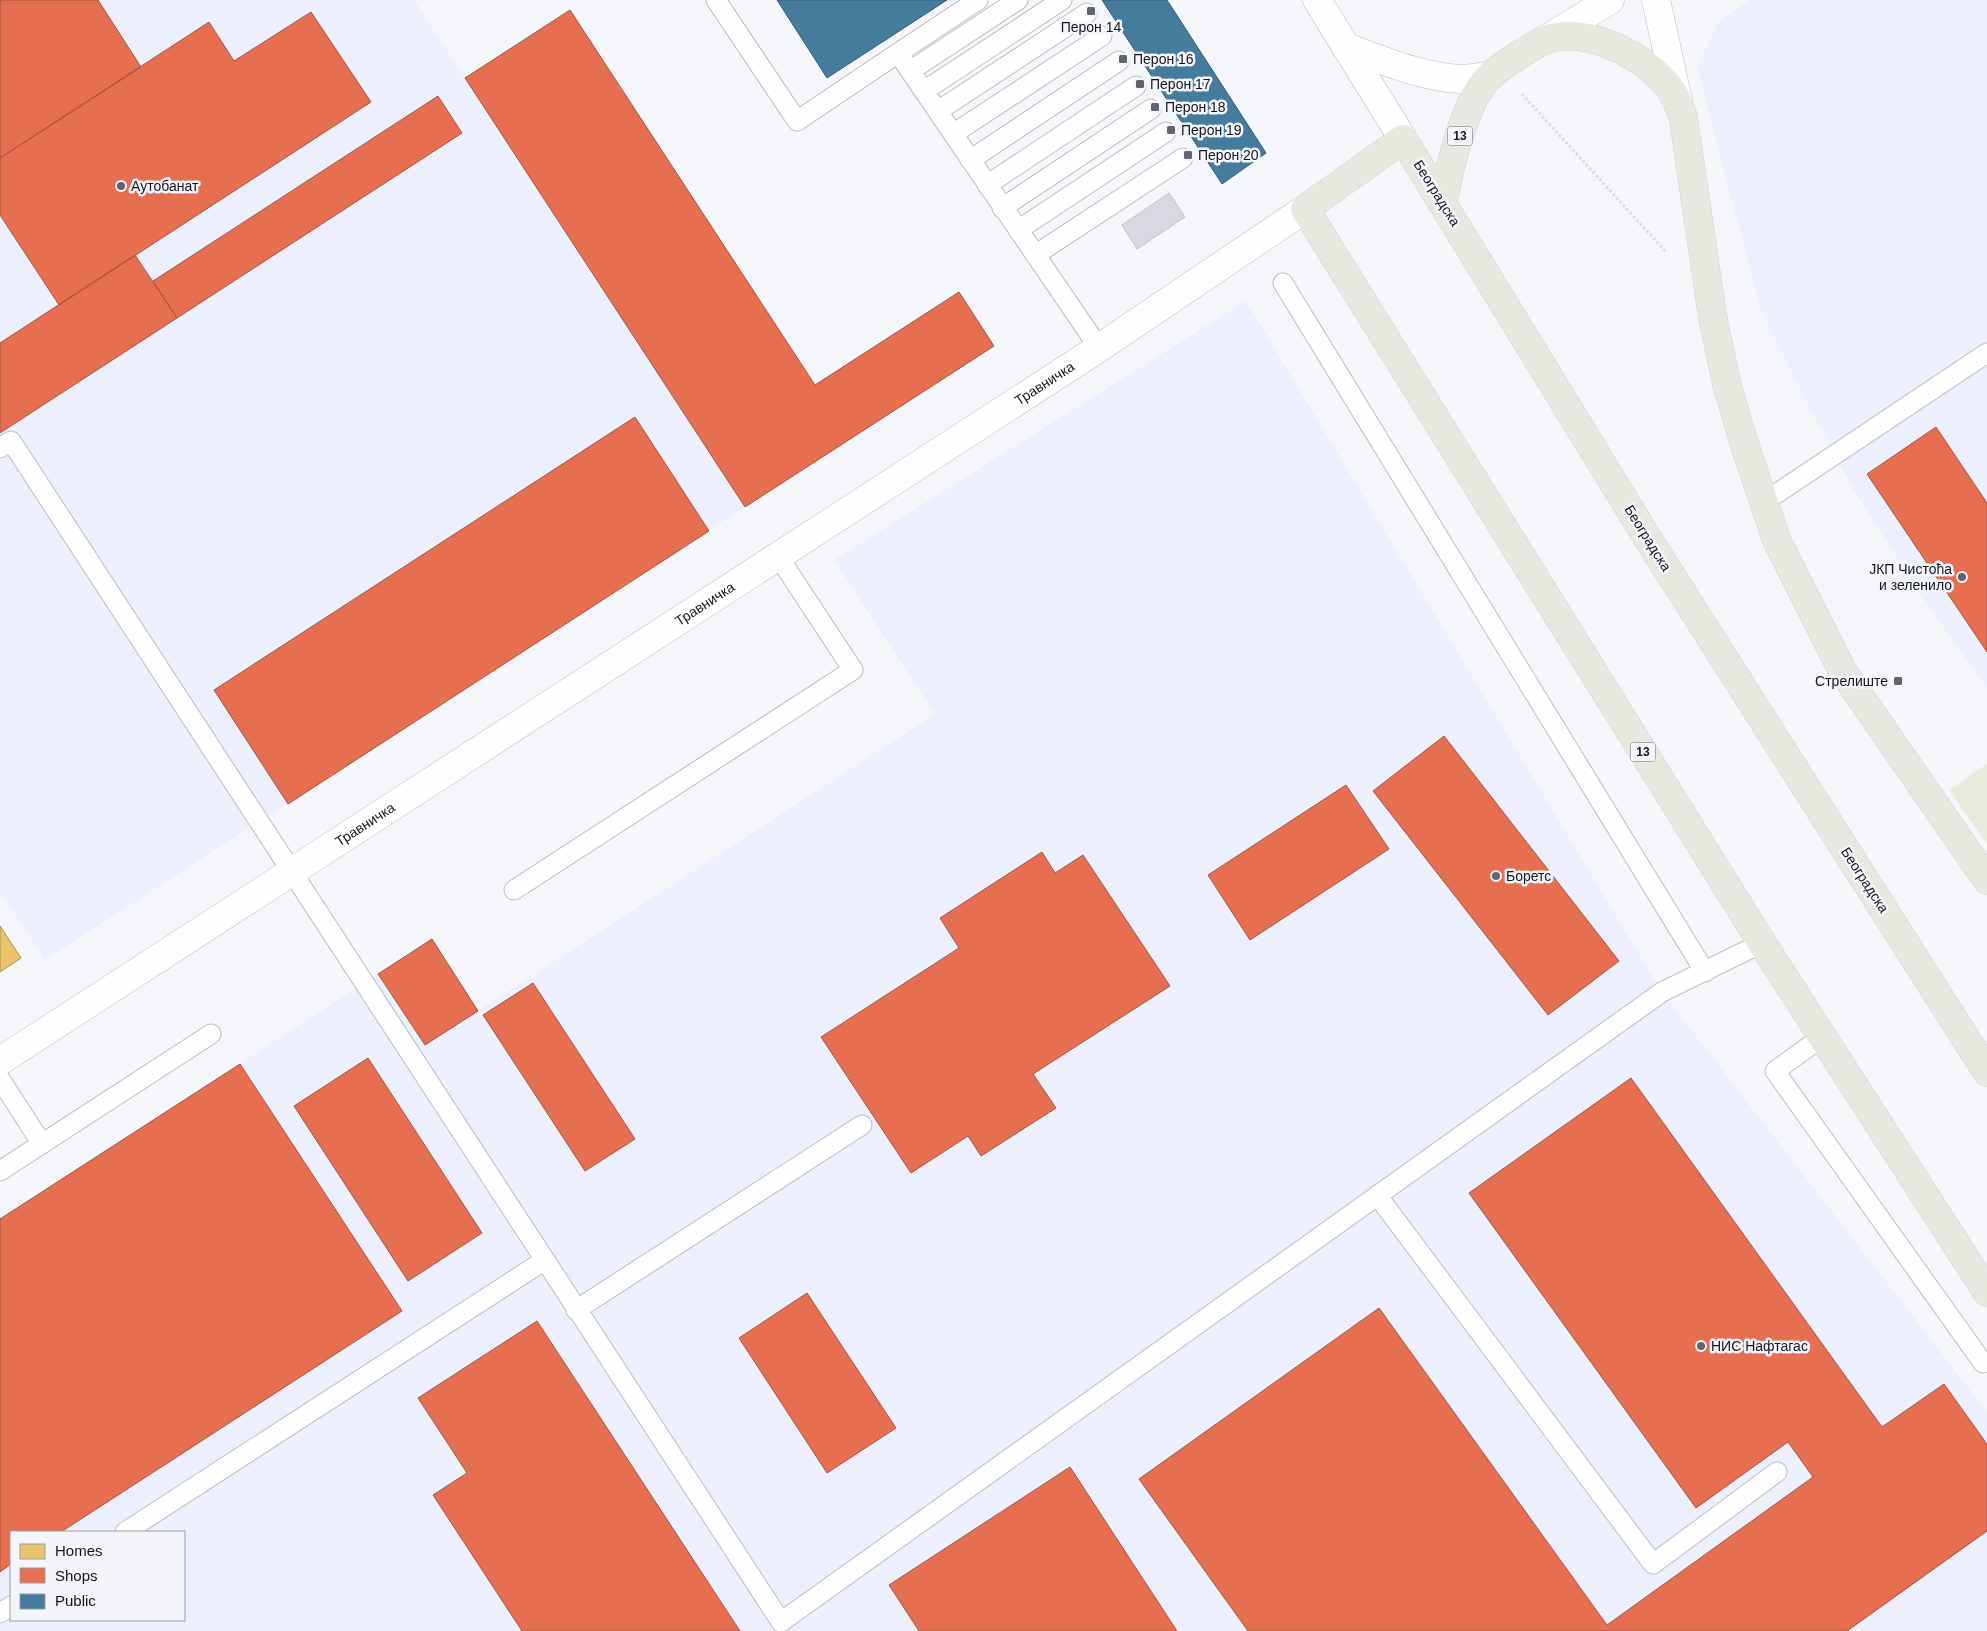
<svg xmlns="http://www.w3.org/2000/svg" width="1987" height="1631" viewBox="0 0 1987 1631" font-family="Helvetica,sans-serif">
<rect width="100%" height="100%" fill="#f5f6f9"/>
<path fill="#edf0fc" fill-rule="evenodd" d="M0,0H414L745,507L45,960L0,892Z
M1750,0H1987V688L1929,607L1853,489L1808,405L1761,310L1697,68L1719,21Z
M1246,301L1662,992L1987,1412V1631H0V1219L432,939L478,1011L935,714L834,560ZM11,1532H184V1620H11Z"/>
<path fill="#e9eadd" d="M1987,764V844L1949,790Z"/>
<path fill="#e9c46a" stroke="#a99054" d="M0,926L21,958L0,972Z"/>
<path fill="#e76f51" stroke="#a85442" d="M0,0H98L141,67L0,158Z
M570,10L815,385L959,292L994,346L745,507L465,78Z
M311,12L371,102L59,305L0,215V158L209,22L234,61Z
M438,96L462,133L177,318L153,281Z
M135,255L177,318L0,433V343Z
M635,417L709,531L288,804L214,690Z
M1936,427L1987,503V652L1867,474Z
M1444,736L1619,961L1548,1015L1373,791Z
M1346,785L1389,849L1250,940L1208,875Z
M1042,852L1055,873L1083,855L1170,986L1033,1074L1056,1108L981,1156L968,1136L911,1173L821,1037L959,948L940,918Z
M432,939L478,1011L425,1045L378,974Z
M533,983L635,1139L585,1171L483,1015Z
M368,1058L482,1233L408,1281L294,1106Z
M240,1064L402,1311L61,1532H11V1564L0,1572V1219Z
M1631,1078L1882,1427L1944,1384L1987,1444V1531L1847,1631H1248L1139,1479L1379,1308L1607,1625L1813,1477L1788,1442L1696,1508L1469,1193Z
M807,1293L896,1428L827,1473L739,1338Z
M537,1321L740,1631H522L433,1495L467,1473L418,1398Z
M1070,1467L1177,1631H919L889,1585Z"/>
<path fill="#457b9d" stroke="#365d77" d="M777,0H947L827,78Z
M1102,0H1167L1266,153L1222,184Z"/>
<path fill="#d8d9e0" stroke="#c1c3c9" d="M1169,193L1185,217L1137,249L1122,225Z"/>
<g fill="none" stroke-linecap="round" stroke-linejoin="round">
<g stroke="#bcbec4" stroke-width="21">
<path id="lane" d="M716,0L797,121L898,53L1099,348
M898,53L978,0
M910,71L1018,0
M924,91L1062,0
M938,111L1087,13
M953,134L1102,36
M970,160L1119,61
M987,185L1136,86
M1002,208L1151,109
M1018,230L1166,132
M1035,255L1183,158
M1283,283L1705,972
M0,448L11,441L781,1622L1662,992L1762,943
M1764,502L1987,353
M514,890L853,670L778,556
M1822,1037L1775,1071L1983,1363
M0,1079L42,1144
M0,1171L211,1034
M1377,1195L1653,1564L1777,1472
M576,1310L862,1125
M125,1532L545,1260
M0,1613L11,1606"/>
</g>
<g stroke="#bcbec4" stroke-width="29">
<g id="street">
<path d="M1656,0L1678,100"/>
<path d="M1545,40L1610,0"/>
<path id="s1" d="M0,1061L1099,348L1305,209"/>
</g>
</g>
<g stroke="#bcbec4" stroke-width="29">
<path id="secondary" d="M1317,0L1403,139
M1346,47C1382,60 1421,77 1460,79C1470,79 1481,77 1491,75"/>
</g>
<g stroke="#d1d2d4" stroke-width="29">
<path id="primary" d="M1443,202C1450,167 1464,100 1491,75C1500,67 1535,44 1545,40C1584,26 1636,52 1663,80C1673,90 1678,103 1683,116L1713,319L1727,385L1745,446L1777,541L1843,672L1987,880
M1987,1072L1648,539L1403,139L1305,209L1762,943L1987,1292"/>
</g>
<path stroke="#dbdbdc" stroke-width="3" stroke-dasharray="2.5 2.5" stroke-linecap="butt" d="M1522,94L1666,252"/>
<use href="#lane" stroke="#fefefe" stroke-width="19"/>
<use href="#street" stroke="#fefefe" stroke-width="28"/>
<use href="#secondary" stroke="#fefefe" stroke-width="28"/>
<use href="#primary" stroke="#e7e8e0" stroke-width="28"/>
</g>
<g fill="#63646b" stroke="#f4f5fa" stroke-width="2">
<rect x="1086" y="6" width="10" height="10" rx="2.5"/>
<rect x="1118" y="54" width="10" height="10" rx="2.5"/>
<rect x="1135" y="79" width="10" height="10" rx="2.5"/>
<rect x="1150" y="102" width="10" height="10" rx="2.5"/>
<rect x="1166" y="125" width="10" height="10" rx="2.5"/>
<rect x="1183" y="150" width="10" height="10" rx="2.5"/>
<circle cx="121" cy="186" r="5"/>
<circle cx="1962" cy="577" r="5"/>
<rect x="1893" y="676" width="10" height="10" rx="2.5"/>
<circle cx="1496" cy="876" r="5"/>
<circle cx="1701" cy="1346" r="5"/>
</g>
<g text-anchor="middle" dominant-baseline="central" stroke-width="5" stroke-linejoin="round" paint-order="stroke">
<g fill="#f4f5fa" stroke="#575961" stroke-width="1">
<rect x="1447.5" y="126.5" width="25" height="19" rx="4"/>
<rect x="1630.5" y="742.5" width="25" height="19" rx="4"/>
</g>
<g font-size="12" font-weight="bold" fill="#14161f">
<text x="1460" y="136">13</text>
<text x="1643" y="752">13</text>
</g>
<g font-size="14" fill="#14161f" stroke="#f4f5fa" text-anchor="start">
<text x="1091" y="27" text-anchor="middle">Перон 14</text>
<text x="1133" y="59">Перон 16</text>
<text x="1150" y="84">Перон 17</text>
<text x="1165" y="107">Перон 18</text>
<text x="1181" y="130">Перон 19</text>
<text x="1198" y="155">Перон 20</text>
<text x="131" y="186">Аутобанат</text>
<text x="1952" y="569" text-anchor="end">ЈКП Чистоћа<tspan x="1952" dy="16">и зеленило</tspan></text>
<text x="1888" y="681" text-anchor="end">Стрелиште</text>
<text x="1506" y="876">Боретс</text>
<text x="1711" y="1346">НИС Нафтагас</text>
</g>
<g font-size="14" fill="#14161f" stroke="#f4f5fa">
<text transform="translate(1437 193) rotate(58)">Београдска</text>
<text stroke="none"><textPath href="#s1" startOffset="1245">Травничка</textPath></text>
<text transform="translate(1648 538) rotate(58)">Београдска</text>
<text stroke="none"><textPath href="#s1" startOffset="840">Травничка</textPath></text>
<text stroke="none"><textPath href="#s1" startOffset="435">Травничка</textPath></text>
<text transform="translate(1865 880) rotate(57)">Београдска</text>
</g>
</g>
<rect x="10" y="1531" width="175" height="90" fill="#f4f5fa" stroke="#9a9ca2"/>
<rect x="20" y="1544" width="25" height="15" fill="#e9c46a" stroke="#9a9ca2"/>
<text x="55" y="1556" font-size="15" fill="#14161f">Homes</text>
<rect x="20" y="1568" width="25" height="15" fill="#e76f51" stroke="#9a9ca2"/>
<text x="55" y="1581" font-size="15" fill="#14161f">Shops</text>
<rect x="20" y="1594" width="25" height="15" fill="#457b9d" stroke="#9a9ca2"/>
<text x="55" y="1606" font-size="15" fill="#14161f">Public</text>
</svg>
